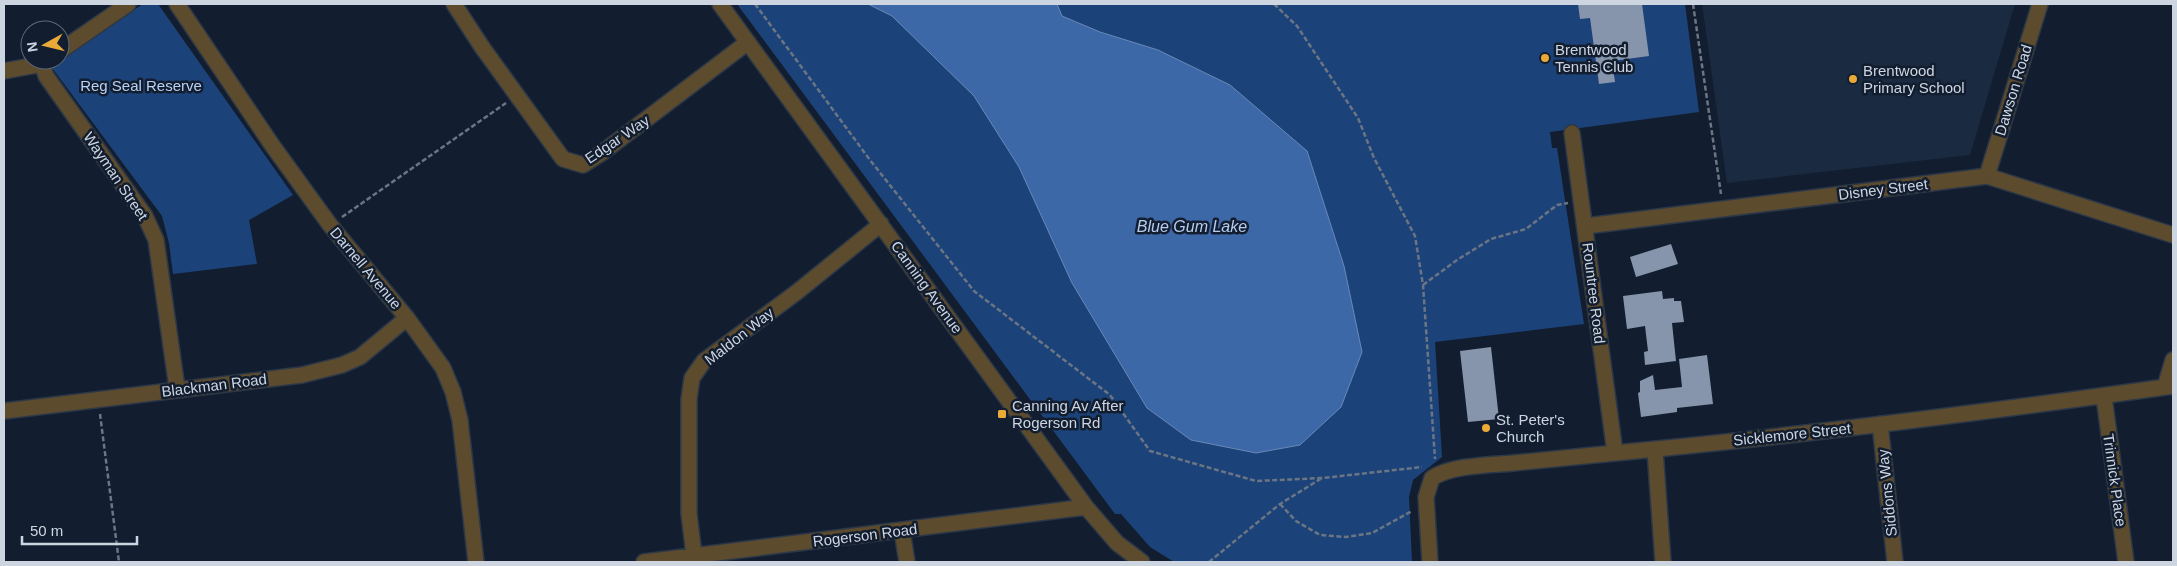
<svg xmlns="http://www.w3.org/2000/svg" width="2177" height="566" viewBox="0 0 2177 566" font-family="Arial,sans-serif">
<rect width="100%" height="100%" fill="#121e2f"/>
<path fill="#1a2a40" d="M1702,4H2015L1970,155L1727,183Z"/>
<path fill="#1c4379" d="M143,4H158L293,195L249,220L257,264L173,274L169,243L162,216L50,65L60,60V58Z
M737,4H1685L1699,112L1550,132L1552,148H1557L1584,324L1435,342L1442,457L1413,480L1409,497L1412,562H1174L1150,547L1121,514H1115Z"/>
<path fill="#3d68a7" stroke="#6889b8" d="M868,4H1057L1062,16L1100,32L1158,50L1230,85L1307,151L1344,266L1362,352L1341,407L1300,445L1256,453L1191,440L1147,408L1072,283L1019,167L974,96L892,16Z"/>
<path fill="#8695ab" d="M1578,4H1642L1649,56L1612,61L1615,82L1599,84L1590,18L1580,19Z
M1671,244L1678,264L1636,277L1630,257Z
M1662,291L1663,299L1674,298V301H1681L1684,322L1672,323L1676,361L1645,365L1644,352L1648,351L1645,326L1627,329L1623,296Z
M1491,347L1499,419L1468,422L1460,351Z
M1707,355L1713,404L1677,408V412L1641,417L1638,393L1640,392V381L1653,375L1655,390L1682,387L1679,359Z"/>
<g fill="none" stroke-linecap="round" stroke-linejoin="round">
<g stroke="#2c3848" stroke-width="18">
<path id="minor" d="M177,4L272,145L330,225L407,318L443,368L453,392L460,420L476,562
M454,4L482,47L563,159L583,165L603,152L748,42
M720,4L1086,507L1117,543L1142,562
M60,51L128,4
M42,64L46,76L145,216L156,240L177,388
M4,71L42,64L48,60
M1572,133L1615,453
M1987,176L2040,4
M1586,226L1987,176L2173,235
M2165,387L2173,360
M2104,397L2126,562
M4,411L302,375L342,365L360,357L407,318
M1880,424L1895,562
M1655,450L1663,562
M902,531L907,562
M694,555L689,514V399L692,378L704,361L797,292L881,224
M644,562L1086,507
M1430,562L1426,497L1432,478C1452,465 1490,465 1513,463C1561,458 1608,454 1656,449C1829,432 2001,410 2173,386"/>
</g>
<path stroke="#6b7584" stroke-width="2.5" stroke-dasharray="5 2.5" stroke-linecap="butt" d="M755,4L870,160L974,291L1110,395L1150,451L1256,481L1323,478L1422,467
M1274,4L1297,26L1358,118L1374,158L1415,236L1423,285L1435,459
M1693,4L1721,194
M342,217L506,103
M1423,285L1457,260L1491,239L1526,229L1557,205L1568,203
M100,414L119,562
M1280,504L1296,521L1320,535L1346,537L1372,533L1412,511
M1209,562L1280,504L1322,478"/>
<use href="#minor" stroke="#5d4b2e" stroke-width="15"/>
</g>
<g fill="#e9aa38" stroke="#121e2f" stroke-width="2">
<circle cx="1545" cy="58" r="5"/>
<circle cx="1853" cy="79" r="5"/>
<rect x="997" y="409" width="10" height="10" rx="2.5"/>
<circle cx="1486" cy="428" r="5"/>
</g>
<g text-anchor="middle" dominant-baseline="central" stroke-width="5" stroke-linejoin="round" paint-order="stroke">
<g font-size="15" fill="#cdd5e1" stroke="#121e2f" text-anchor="start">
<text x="1555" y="49">Brentwood<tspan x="1555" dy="17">Tennis Club</tspan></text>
<text x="1863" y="70">Brentwood<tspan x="1863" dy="17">Primary School</tspan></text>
<text x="1012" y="405">Canning Av After<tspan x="1012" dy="17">Rogerson Rd</tspan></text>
<text x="1496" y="419">St. Peter's<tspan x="1496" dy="17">Church</tspan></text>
</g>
<g font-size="15" fill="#b9d1f4" stroke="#121e2f">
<text x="141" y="85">Reg Seal Reserve</text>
</g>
<g font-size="15" fill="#cdd5e1" stroke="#121e2f">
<text transform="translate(2013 90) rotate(-73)">Dawson Road</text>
<text transform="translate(617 139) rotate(-34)">Edgar Way</text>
<text transform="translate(116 176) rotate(56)">Wayman Street</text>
<text transform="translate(1883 189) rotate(-7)">Disney Street</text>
<text transform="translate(366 268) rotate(50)">Darnell Avenue</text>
<text transform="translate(927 287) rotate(54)">Canning Avenue</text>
<text transform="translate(1594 293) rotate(83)">Rountree Road</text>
<text transform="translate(739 336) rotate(-38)">Maldon Way</text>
<text transform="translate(214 385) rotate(-7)">Blackman Road</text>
<text transform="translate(1792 434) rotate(-6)">Sicklemore Street</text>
<text transform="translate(2115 480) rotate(82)">Trinnick Place</text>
<text transform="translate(1887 493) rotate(-96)">Siddons Way</text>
<text transform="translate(865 535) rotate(-7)">Rogerson Road</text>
</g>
<g font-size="16" font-style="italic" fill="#b4ccef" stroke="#121e2f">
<text x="1192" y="226">Blue Gum Lake</text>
</g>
</g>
<rect width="2177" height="566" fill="none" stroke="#cdd5e1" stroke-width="10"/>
<g transform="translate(45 45) rotate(262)"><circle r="24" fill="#121e2f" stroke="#5d6776"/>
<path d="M0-4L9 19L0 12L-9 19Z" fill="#e9aa38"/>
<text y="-8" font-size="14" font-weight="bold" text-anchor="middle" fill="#cdd5e1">N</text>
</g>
<path d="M22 536v8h115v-8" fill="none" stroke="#cdd5e1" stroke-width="2.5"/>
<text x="30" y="536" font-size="15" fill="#cdd5e1" stroke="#121e2f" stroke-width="4" paint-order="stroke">50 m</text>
</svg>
